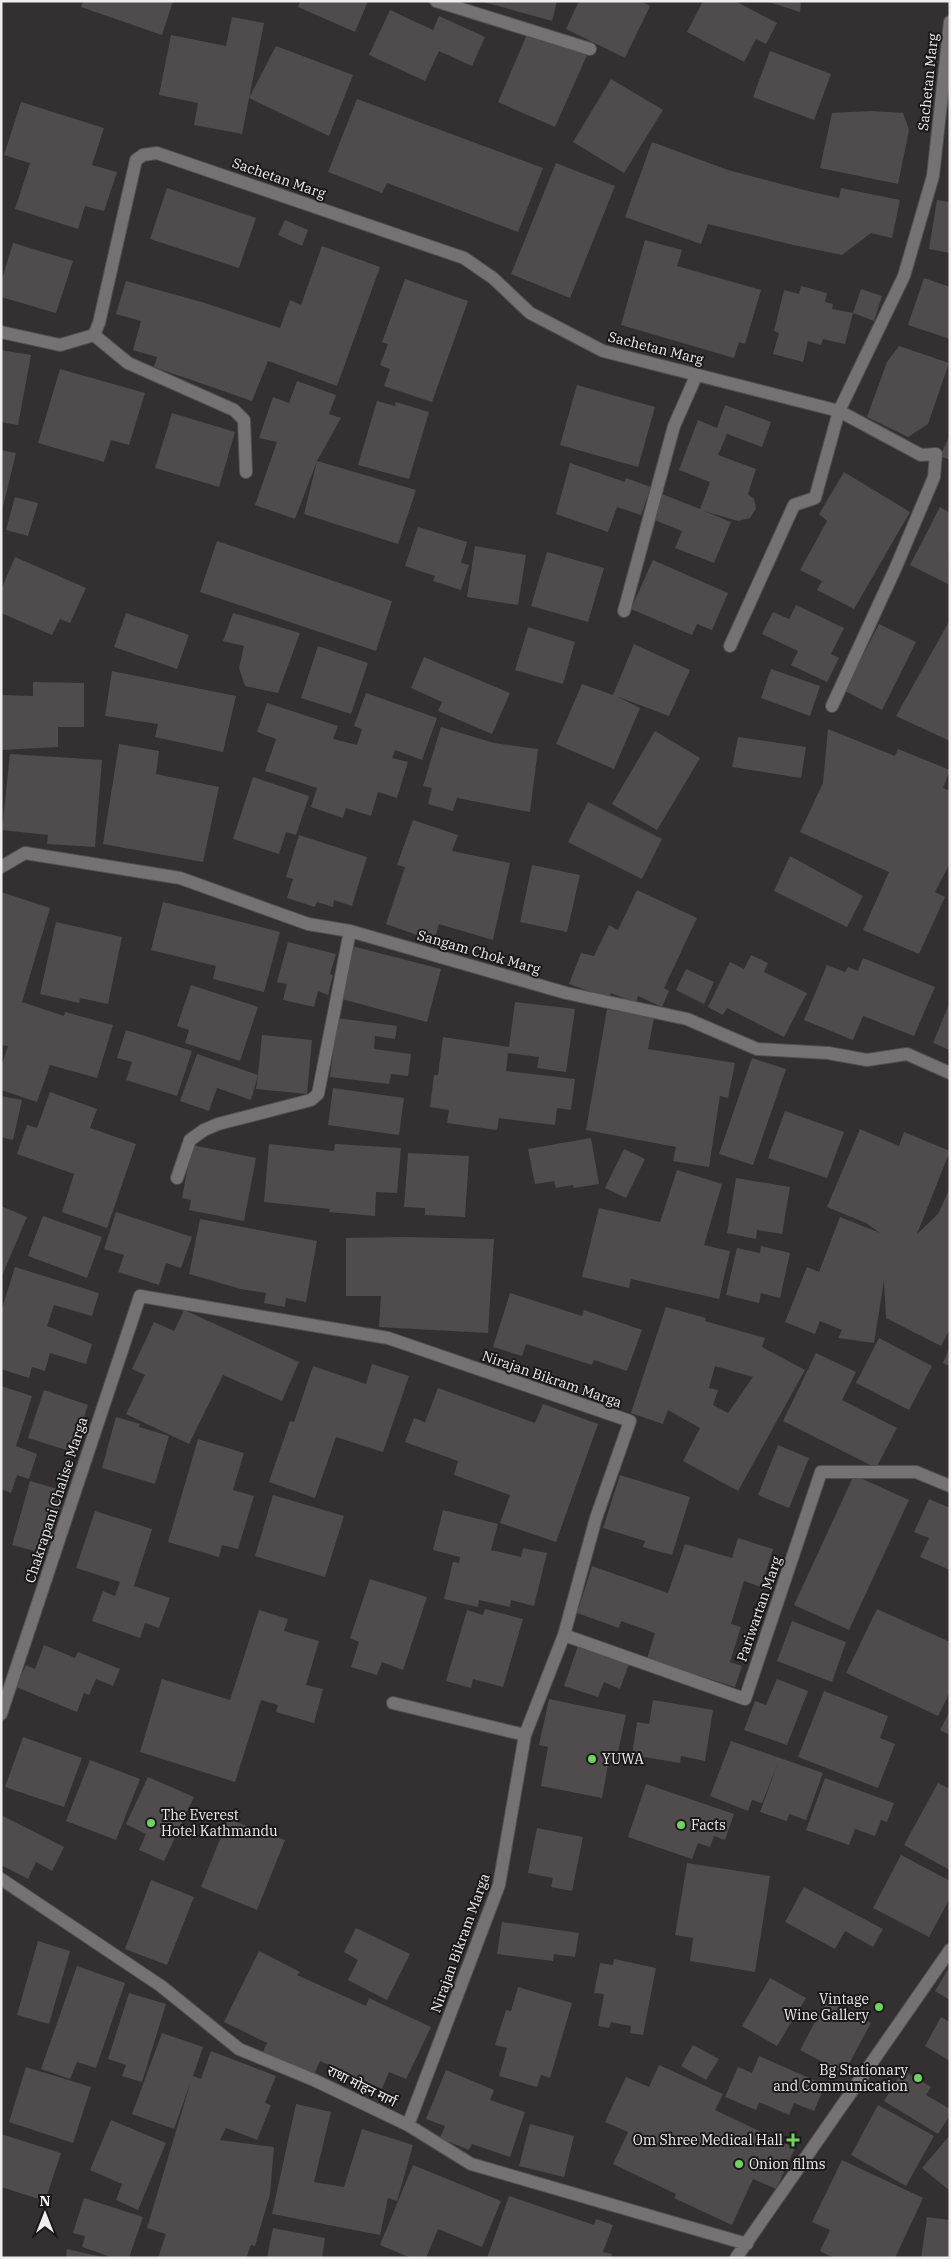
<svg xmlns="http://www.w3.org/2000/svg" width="951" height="2259" viewBox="0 0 951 2259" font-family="'IBM Plex Serif','Noto Sans Devanagari',serif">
<rect width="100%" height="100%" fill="#342f31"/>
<path fill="#504c4d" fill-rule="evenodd" d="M83,1H173L162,35L81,7Z
M300,1H368L355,32L298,7Z
M480,1H557L552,21Z
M579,1H641L650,6L625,58L566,29Z
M703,1H735L777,23L766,44L756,39L744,62L687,32Z
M801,1L800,12L769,2V1Z
M390,10L433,30L439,16L485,37L472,66L439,51L425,81L369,55Z
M232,17L264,23L249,98L276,46L353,75L329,136L249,98L242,134L194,125L198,103L159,95L171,35L226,46Z
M528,32L587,55L555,127L498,102Z
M770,51L831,74L814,120L753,97Z
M611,79L663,110L624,173L573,142Z
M357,99L543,168L518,232L387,183L382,193L328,172Z
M21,102L104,128L92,165L117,172L104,211L85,206L78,229L15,209L30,163L4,155Z
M870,111L903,113L909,130L898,184L820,168L832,113Z
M652,142L728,170L804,190L839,198L841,188L900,200L892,238L871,233L842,255L789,244L708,224L701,244L625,217Z
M556,163L615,186L570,298L511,274Z
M167,188L256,218L239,268L150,239Z
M937,200L950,202V253L929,249Z
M285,220L308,230L302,246L278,235Z
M645,240L682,250L677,266L761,290L745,344L739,342L734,358L621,325Z
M13,243L73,261L56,313L1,297V282Z
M322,246L380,267L337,386L268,361L252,401L154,367L157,357L133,350L141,321L116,314L126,281L205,303L280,328L290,300L301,305Z
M924,278L950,287V339L908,325Z
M405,279L468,301L432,402L384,386L390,369L380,365L388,344L382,342Z
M801,286L827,293L825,302L833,304L832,309L853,313L861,289L882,296L874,321L853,313L845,344L823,339L821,345L808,341L803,362L773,354L779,333L774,331L784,290L799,294Z
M899,346L949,363L928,424L908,437L867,417L887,362Z
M1,350L31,355L18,425L1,422Z
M60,369L145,393L129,445L111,440L104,462L38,443Z
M297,381L336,395L329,414L341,418L317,461L416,490L398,544L304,514L317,461L295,519L255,505L277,442L259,438L273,397L289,403Z
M577,385L655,407L638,467L560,445Z
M377,401L395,406L396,402L429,412L409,479L358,465Z
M725,405L771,422L762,447L727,434L718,455L756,469L748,494L754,499L756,509L750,518L738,521L704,511L731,522L714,563L675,548L682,531L652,519L662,494L700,509L710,482L679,470L698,420L717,428Z
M172,413L235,432L219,487L155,468Z
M950,435V460L940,456Z
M1,450L16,453L2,511H1Z
M570,463L625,482L626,478L651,487L641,515L617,507L608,532L556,514Z
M844,472L910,512L854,609L817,590L822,581L800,570L827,521L819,514Z
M15,497L38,503L28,536L6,530Z
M940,507L950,513L948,584L910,565Z
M418,527L467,542L461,563L469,565L461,590L433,581L435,576L405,566Z
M217,541L392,601L376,651L200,592Z
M475,546L526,555L518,605L467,597Z
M547,552L604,568L588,622L531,606Z
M15,557L86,588L70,623L60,619L52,635L1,613V590Z
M653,560L728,593L712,630L697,624L692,635L631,609Z
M796,605L844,628L831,654L839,658L827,682L791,665L798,651L762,634L773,612L789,619Z
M126,613L189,635L177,669L114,647Z
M233,613L300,633L278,693L245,686L239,668L244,646L223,641Z
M950,620V741L896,716Z
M879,624L916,642L882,710L845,691Z
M528,627L575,642L563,684L515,670Z
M634,644L690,670L669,716L616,696L640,708L614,769L556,744L582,684L613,695Z
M318,646L368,663L351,714L301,698Z
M424,657L510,693L492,734L438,711L442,702L411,688Z
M771,669L820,686L810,716L761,698Z
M112,671L236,696L223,752L155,737L158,724L105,716Z
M33,682L84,683V727H58V747L1,750V695L33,696Z
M366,693L437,718L422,760L395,750L392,758L408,762L397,798L378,792L371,816L346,808L343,818L311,807L317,788L265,771L276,739L257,732L267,703L338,726L333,739L357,745L362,729L354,726Z
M441,727L494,743L538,749L530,812L457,798L453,811L428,804L432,788L423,786Z
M828,729L895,756L898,749L950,770L943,788L950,791V863L935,892L945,897L919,954L863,930L889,872L800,832L823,783Z
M655,731L700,758L657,830L612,804Z
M738,737L806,747L801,778L732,767Z
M119,744L159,751L156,774L219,787L203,862L103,844Z
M10,754L102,760L95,847L47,844L48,835L2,830Z
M253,777L309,796L296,835L286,832L279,854L233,839Z
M588,802L662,839L642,879L568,842Z
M413,820L458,835L452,851L510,863L493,940L439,924L434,941L386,924L405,867L397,865Z
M299,835L367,857L352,906L334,900L333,907L317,902L315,907L287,898L293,879L286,877Z
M790,856L863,896L847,927L774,891Z
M532,865L580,875L567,932L520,922Z
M637,890L697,918L664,988L669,991L662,1007L638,996L636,1003L611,993L609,998L569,984L581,953L594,956L609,925L618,930Z
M1,892L50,908L22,1002L64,1016L65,1012L113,1025L97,1078L50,1065L37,1102L1,1090V1067L8,1046L1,1045Z
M163,902L280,932L264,992L213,979L216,966L151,950Z
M56,922L122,937L108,1004L80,998L79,1003L40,994Z
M288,942L336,954L330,974L333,975L328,995L318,991L314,1007L283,1000L287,984L277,982Z
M352,946L441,969L427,1022L338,998Z
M751,955L768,963L764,972L807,993L784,1037L727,1008L723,1015L708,1007L730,962L744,969Z
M863,958L935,987L914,1036L863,1016L853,1040L804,1020L827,965L845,972L848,967L858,971Z
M686,969L714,982L704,1004L676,990Z
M191,985L258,1007L240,1061L185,1043L189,1030L177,1026Z
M515,1002L575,1009L566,1072L537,1068L539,1057L508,1053L506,1071L575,1079L571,1110L557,1108L555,1125L499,1118L497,1130L447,1123L449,1110L430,1107L434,1075H438L443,1037L509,1047Z
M950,1002V1050L933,1043Z
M607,1009L654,1018L648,1049L735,1063L728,1098L720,1096L709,1167L673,1161L676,1147L586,1130Z
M337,1018L397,1026L395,1039L375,1036L374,1049L411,1054L408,1076L391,1074L389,1084L330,1077Z
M126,1030L192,1051L177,1096L126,1080L132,1062L117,1058Z
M262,1035L312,1040L307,1094L256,1089L258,1075L251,1100L217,1088L209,1111L180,1101L197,1054L258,1075Z
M752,1058L786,1069L753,1165L719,1154Z
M333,1088L404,1098L399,1135L328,1125Z
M50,1092L97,1109L90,1128L136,1144L107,1228L62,1212L74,1174L17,1154L27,1125L37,1128Z
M1,1096L22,1100L13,1140L1,1137Z
M785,1111L844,1132L827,1178L768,1158Z
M860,1129L899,1146L904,1132L950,1151L917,1234L938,1214L950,1188V1329L941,1346L886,1318L884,1281L874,1343L838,1338L842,1330L820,1321L815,1334L785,1322L807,1267L819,1272L840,1217L880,1233L866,1223L827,1207Z
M591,1138L599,1184L574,1188L573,1185L556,1188L554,1181L535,1184L528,1149Z
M269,1144L334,1151L335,1144L401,1148L397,1193L376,1192L375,1216L329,1212L330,1209L264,1202Z
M192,1145L256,1158L244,1221L189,1210L191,1200L182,1198Z
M624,1149L645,1159L626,1198L605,1188Z
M408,1153L469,1156L465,1217L425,1215V1208L404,1207Z
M677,1170L722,1184L704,1245L730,1251L719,1299L631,1279L629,1288L582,1277L599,1208L660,1222Z
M736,1178L790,1187L782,1234L757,1230L756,1239L727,1233Z
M1,1206L27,1217L1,1278Z
M116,1212L192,1237L181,1268L166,1263L159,1285L118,1272L124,1255L104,1249Z
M43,1216L102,1237L87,1278L28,1256Z
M200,1219L317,1241L306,1302L286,1298L285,1307L264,1303L266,1293L241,1289L189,1274Z
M404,1237L494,1239L488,1333L379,1327L381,1296H346V1238Z
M761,1246L790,1253L780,1298L761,1293L759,1303L726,1295L737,1248L760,1253Z
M15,1267L99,1293L92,1316L54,1305L47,1326L92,1344L86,1364L50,1353L45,1371L32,1367L29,1378L1,1369V1312Z
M510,1293L582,1316L584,1310L642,1330L627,1371L594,1360L592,1365L526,1344L522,1356L493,1347Z
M666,1307L706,1318L705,1321L765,1338L762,1347L805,1370L738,1491L683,1461L700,1428L668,1410L663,1424L631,1413ZM715,1366L753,1377L728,1413L713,1405L718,1390L709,1388Z
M184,1310L299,1362L282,1401L223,1375L189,1444L126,1414L145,1375L132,1369L154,1322L174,1331Z
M879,1338L932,1366L909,1410L856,1383Z
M950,1347V1366L943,1363Z
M816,1353L856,1372L842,1400L897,1428L876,1468L783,1421Z
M372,1364L409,1376L383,1452L336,1437L315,1498L269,1482L290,1421L294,1422L313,1366L366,1384Z
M1,1386L32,1396L16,1446L37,1454L29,1479L17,1475L11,1493L1,1489Z
M438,1388L535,1423L543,1404L598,1424L556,1542L500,1523L510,1495L454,1475L458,1461L405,1442L414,1418L425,1422Z
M44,1390L88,1405L73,1452L28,1438Z
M116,1417L140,1424L139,1427L169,1436L155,1484L102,1468Z
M198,1439L244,1453L233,1490L254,1496L238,1549L222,1545L219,1557L168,1542Z
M778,1445L809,1458L789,1508L758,1495Z
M620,1475L690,1497L672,1555L643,1547L645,1541L603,1528Z
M854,1475L909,1500L849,1630L794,1605Z
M30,1481L64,1491L46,1554L12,1545Z
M273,1495L344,1516L325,1577L255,1556Z
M929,1499L950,1508V1570L920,1557L929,1538L914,1532Z
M443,1510L498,1524L491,1550L521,1557L523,1548L547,1553L534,1606L511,1600L510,1607L479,1600L478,1607L444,1599L453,1562L459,1563L460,1557L433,1550Z
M95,1511L152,1529L134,1586L170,1598L159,1628L145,1623L140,1638L92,1621L103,1591L115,1596L120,1582L76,1568Z
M738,1538L773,1549L761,1587L744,1581L731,1624L741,1627L730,1662L742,1666L735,1687L647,1659L655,1633L621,1621L619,1628L577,1613L592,1566L668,1593L685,1544L732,1558Z
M370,1579L427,1597L403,1670L382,1662L377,1675L351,1667L359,1642L350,1638Z
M485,1609L523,1619L503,1687L473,1679L471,1688L446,1681L467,1610L483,1615Z
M877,1609L950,1642V1692L938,1716L846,1673Z
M259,1610L288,1619L284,1631L319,1641L306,1685L323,1689L314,1723L276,1712L278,1705L261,1700L235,1782L140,1752L162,1679L230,1700Z
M792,1621L846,1642L832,1682L777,1661Z
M44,1645L75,1658L78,1652L120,1669L113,1686L96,1679L89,1695L84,1693L77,1712L16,1687L26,1665L35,1669Z
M578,1646L629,1664L620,1689L604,1682L598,1697L564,1686Z
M777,1679L808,1691L787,1745L744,1730L755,1701L766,1705Z
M824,1691L888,1716L880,1738L895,1744L878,1788L798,1757Z
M549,1699L626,1715L616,1761L609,1759L602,1798L541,1786L548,1747L539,1745Z
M653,1700L713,1710L705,1761L681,1756L680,1763L632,1755L637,1722L649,1724Z
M950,1711V1735L940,1730Z
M23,1737L82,1758L64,1807L5,1787Z
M731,1741L823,1773L806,1820L789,1814L787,1821L760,1812L778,1763L762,1803L752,1800L748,1811L710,1796Z
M90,1760L140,1779L116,1840L66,1821Z
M148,1777L194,1797L164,1861L139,1850L146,1834L126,1824Z
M825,1778L894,1803L887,1822L881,1820L875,1836L855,1829L849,1845L806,1830Z
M938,1783L950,1789V1870L904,1845Z
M646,1784L734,1814L725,1840L714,1836L710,1847L698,1843L692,1859L628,1837Z
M1,1815L64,1847L52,1871L36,1862L28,1879L1,1865Z
M228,1819L285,1840L257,1910L201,1887Z
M537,1828L583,1837L572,1891L551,1887L553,1878L528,1873Z
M901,1855L950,1881V1898L929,1937L873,1908Z
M687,1863L770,1876L755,1972L690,1961L693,1938L675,1935Z
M151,1880L194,1897L167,1965L125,1949Z
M804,1887L883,1929L873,1947L845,1931L835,1949L785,1922Z
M502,1922L579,1933L575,1957L554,1954L553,1961L497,1954Z
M356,1928L410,1954L387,2000L348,1980L358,1960L344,1952Z
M38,1941L70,1951L49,2024L17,2015Z
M259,1951L300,1972L297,1975L366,2006L369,1998L431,2027L406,2079L389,2072L382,2089L320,2061L314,2075L263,2052L267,2043L224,2022Z
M614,1959L656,1968L643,2035L630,2033L631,2026L611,2022L609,2028L598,2026L604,1994L594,1993L600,1963L613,1965Z
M77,1966L125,1983L96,2068L77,2062L70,2079L41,2069Z
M950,1966V2000L935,1991Z
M770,1978L806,1998L777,2046L742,2026Z
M518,1987L572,2003L550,2078L541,2075L537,2087L499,2076L507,2048L495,2045L506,2010L511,2011Z
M129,1993L166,2004L142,2082L122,2076L126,2065L108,2059Z
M827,2000L871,2023L844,2073L800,2050Z
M941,2017L950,2022V2061L925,2046Z
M162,2033L203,2047L193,2076L201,2079L211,2051L276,2076L265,2103L271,2105L257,2140L226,2128L220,2140L274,2147L270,2194L255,2246L251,2245L246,2258H158L166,2234L147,2228L191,2081L174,2129L132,2114Z
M693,2045L719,2059L706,2080L681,2066Z
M759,2056L825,2085L814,2111L794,2103L789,2115L759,2102L756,2110L725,2097L738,2067L752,2073Z
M659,2065L723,2094L715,2110L795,2148L776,2189L753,2179L732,2225L674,2198L676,2194L613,2164L628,2132L605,2122L626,2077L649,2087Z
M26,2067L91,2087L73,2143L9,2122Z
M446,2070L494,2090L490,2100L525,2112L510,2157L472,2144L469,2150L440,2138L445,2126L426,2119Z
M903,2070L931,2087L926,2095L950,2109V2115L938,2134L884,2101Z
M296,2104L331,2112L314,2182L344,2187L362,2129L413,2145L397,2201L388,2198L380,2235L272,2214Z
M878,2105L934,2136L906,2186L851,2155Z
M111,2120L166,2143L138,2210L116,2200L122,2184L90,2170Z
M530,2124L574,2136L564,2177L519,2166Z
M1,2134L61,2153L45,2201L1,2187Z
M950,2135V2191L922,2168Z
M842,2160L923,2198L895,2258H834L820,2251L830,2230L812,2222Z
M413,2165L501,2201L482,2247L438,2229L426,2258H411L380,2245Z
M509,2196L594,2225L596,2219L613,2225L603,2252L612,2254L611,2258H487Z
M84,2198L143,2217L129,2258H114L82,2247L85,2236L73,2233Z
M927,2217L950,2220V2258H921Z
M273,2228L325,2238L322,2258H267Z
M67,2249L102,2257V2258H66Z"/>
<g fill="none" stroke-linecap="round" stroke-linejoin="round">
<g stroke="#524f51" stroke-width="14">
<path id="street" d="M436,1L590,49
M1,332L60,345L94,335L99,323L136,160L143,155L157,153L464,258L493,278L530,313L603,351L839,411L921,455L936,454L934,477L896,567L832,706
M94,335L128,363L234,410L244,420L246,472
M624,611L674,426L697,374
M730,646L794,505L815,498L839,411L904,276L933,176L950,22
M1,867L25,853L180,878L308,924L350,931L566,993L687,1019L757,1049L828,1053L867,1060L907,1054L950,1073
M177,1178L190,1140L204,1130L218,1124L311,1100L318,1094L350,931
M564,1635L745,1699L821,1472H916L950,1486
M393,1703L525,1735
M1,1714L140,1296L388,1338L630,1421L596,1518L564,1635L525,1735L499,1885L408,2125
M1,1879L161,1986L239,2049L314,2080L408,2125L471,2164L747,2244
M736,2258L950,1950"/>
</g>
<use href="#street" stroke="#767173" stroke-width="12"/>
</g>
<g fill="#6fd35f" stroke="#1a1819" stroke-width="2">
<circle cx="592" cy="1759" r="5"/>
<circle cx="151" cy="1823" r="5"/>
<circle cx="681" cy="1825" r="5"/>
<circle cx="879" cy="2007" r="5"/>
<circle cx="918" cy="2078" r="5"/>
<path d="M790.5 2132.5h5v5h5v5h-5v5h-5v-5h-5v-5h5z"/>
<circle cx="739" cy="2164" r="5"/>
</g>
<g text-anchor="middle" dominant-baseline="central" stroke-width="4" stroke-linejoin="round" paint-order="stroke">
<g font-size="14" fill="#f0edef" stroke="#1a1819">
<text transform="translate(928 82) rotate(-84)">Sachetan Marg</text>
<text transform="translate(279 178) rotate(19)">Sachetan Marg</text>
<text transform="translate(656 348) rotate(14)">Sachetan Marg</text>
<text transform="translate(479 952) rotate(16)">Sangam Chok Marg</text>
<text transform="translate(552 1379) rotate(19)">Nirajan Bikram Marga</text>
<text transform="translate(56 1500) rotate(-72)">Chakrapani Chalise Marga</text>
<text transform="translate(759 1609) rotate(-71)">Pariwartan Marg</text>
<text transform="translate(460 1943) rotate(-70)">Nirajan Bikram Marga</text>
<text transform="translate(362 2086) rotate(26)">राधा मोहन मार्ग</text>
</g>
<g font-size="14" fill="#f0edef" stroke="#1a1819" text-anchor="start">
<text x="602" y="1759">YUWA</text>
<text x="161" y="1815">The Everest<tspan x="161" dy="16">Hotel Kathmandu</tspan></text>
<text x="691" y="1825">Facts</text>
<text x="869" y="1999" text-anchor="end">Vintage<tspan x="869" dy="16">Wine Gallery</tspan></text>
<text x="908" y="2070" text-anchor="end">Bg Stationary<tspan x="908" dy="16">and Communication</tspan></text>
<text x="783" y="2140" text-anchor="end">Om Shree Medical Hall</text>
<text x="749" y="2164">Onion films</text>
</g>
</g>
<rect width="951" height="2259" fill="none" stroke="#f0edef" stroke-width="5"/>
<g transform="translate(45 2214)" stroke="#1a1819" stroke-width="4" paint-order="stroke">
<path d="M0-4L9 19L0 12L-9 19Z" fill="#f0edef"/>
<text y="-8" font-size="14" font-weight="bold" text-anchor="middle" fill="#f0edef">N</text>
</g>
</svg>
